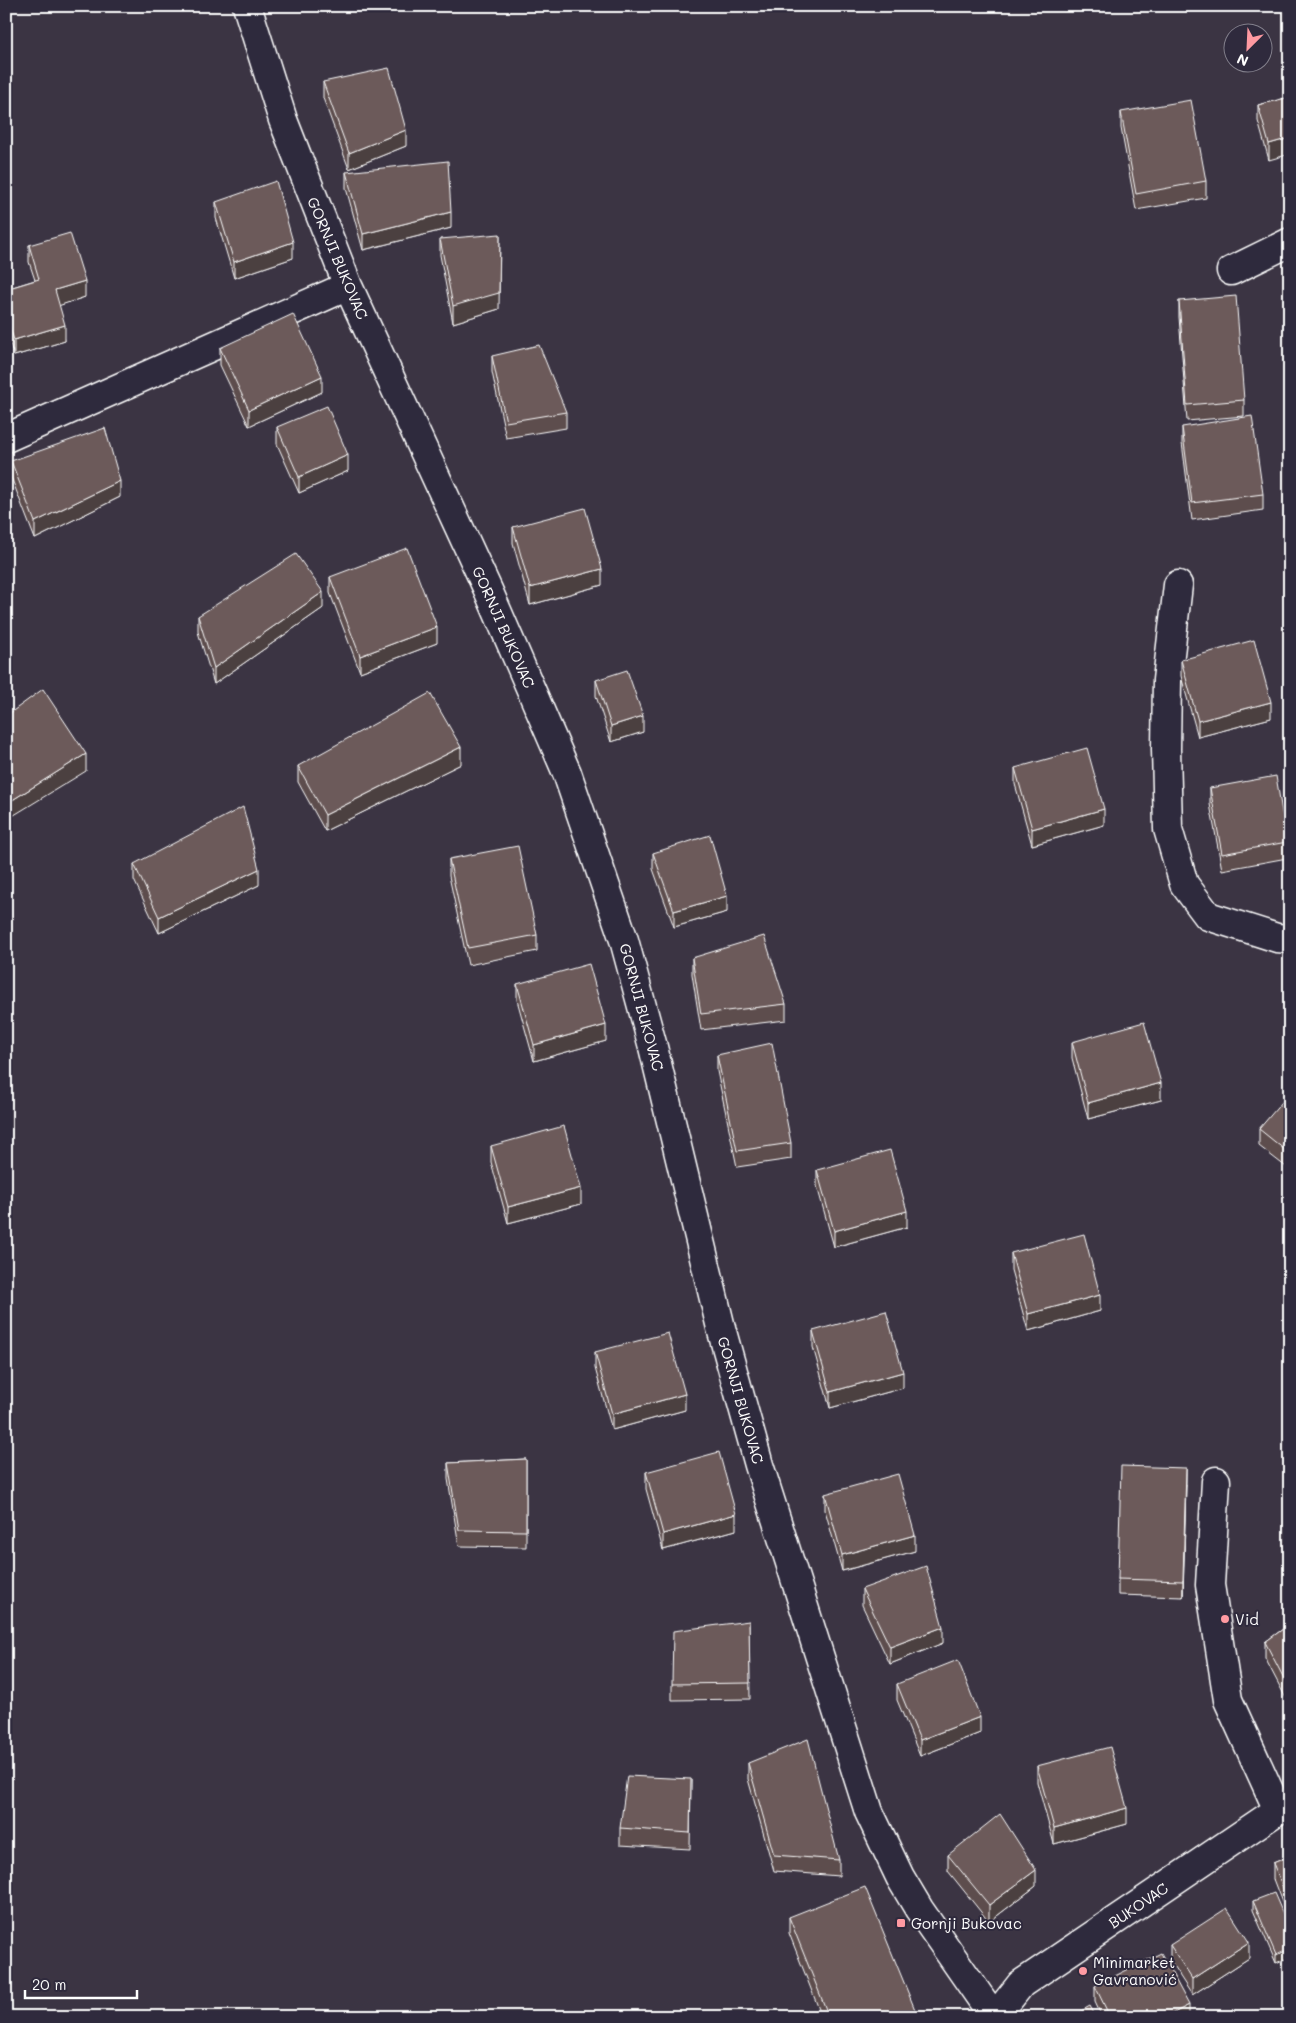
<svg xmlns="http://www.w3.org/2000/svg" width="1296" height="2023" viewBox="0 0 1296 2023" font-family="Mali,sans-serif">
<rect width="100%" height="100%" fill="#3b3443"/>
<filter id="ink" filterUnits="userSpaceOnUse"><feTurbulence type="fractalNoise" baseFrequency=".02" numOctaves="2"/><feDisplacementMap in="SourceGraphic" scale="10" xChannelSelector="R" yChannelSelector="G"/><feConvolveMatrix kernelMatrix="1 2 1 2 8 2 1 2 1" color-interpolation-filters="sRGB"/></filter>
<g filter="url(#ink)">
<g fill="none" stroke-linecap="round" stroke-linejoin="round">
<g stroke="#fff" stroke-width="31">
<path id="minor" d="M247,6L283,120L348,286L488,590L567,773L624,940L653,1047L721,1328L759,1465L869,1812L900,1877L919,1909L994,2017
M1231,271L1290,242
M6,438L348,286
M1178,585L1167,680L1166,749L1168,829L1184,884L1208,916L1277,938L1290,939
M1216,1481L1210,1585L1228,1700L1278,1810
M995,2017L1021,1984L1290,1802"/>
</g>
<use href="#minor" stroke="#2f2a3d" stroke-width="28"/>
</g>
<path fill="#5d4d4d" stroke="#fff" d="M323,82L406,146L349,169L323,98Z
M1290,97L1269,160L1258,121V105Z
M1121,112L1206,181V198L1136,210L1121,128Z
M346,172L451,228L363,250L346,188Z
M216,202L293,258L234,278L216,218Z
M440,239L499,309L453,323L440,255Z
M29,245L85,297L59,305L65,341L14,356L6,332V289L35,280L29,262Z
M1179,301L1244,400V416L1187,421L1179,317Z
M220,348L322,392L249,426L220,365Z
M492,356L566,412V428L506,438L492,372Z
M277,427L348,471L299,493L277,444Z
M1182,427L1263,494V510L1192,520L1182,443Z
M11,461L120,497L35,539L11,477Z
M513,527L602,585L530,605L513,543Z
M330,577L437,643L360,672L330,593Z
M323,608L214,684L198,632V616Z
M1181,660L1271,718L1198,737L1181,676Z
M596,680L643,732L611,742L596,696Z
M461,764L325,831L298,782V766Z
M1015,768L1104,825L1032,845L1015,784Z
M1210,788L1287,842V858L1222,870L1210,804Z
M653,853L727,912L674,927L653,869Z
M449,859L537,935V951L468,965L449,876Z
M134,864L259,885L159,933L134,880Z
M692,958L786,1004V1020L701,1030L692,974Z
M517,984L606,1041L534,1061L517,1000Z
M1072,1042L1161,1100L1088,1119L1072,1058Z
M717,1055L791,1143V1159L737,1167L717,1071Z
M1290,1096V1170L1259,1146V1129Z
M491,1146L581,1204L508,1223L491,1162Z
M817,1170L907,1227L834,1247L817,1186Z
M1011,1253L1100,1311L1028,1331L1011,1270Z
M813,1331L903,1388L830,1408L813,1347Z
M595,1352L685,1410L612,1430L595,1368Z
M526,1459V1547L459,1546L448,1479V1463Z
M646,1472L736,1530L663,1550L646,1489Z
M1186,1484L1183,1597L1118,1595V1579Z
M825,1494L915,1551L842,1571L825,1510Z
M1288,1537H1290V1560L1288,1553Z
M862,1589L943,1643L890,1664L862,1605Z
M749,1621L750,1699L672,1700V1684Z
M1290,1624V1706L1265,1658V1642Z
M897,1684L980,1733L920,1756L897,1700Z
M748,1763L839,1860V1876L774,1871L748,1779Z
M1037,1766L1127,1824L1054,1844L1037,1782Z
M691,1779L690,1849L620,1845V1828Z
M948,1855L1036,1886L989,1922L948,1871Z
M1290,1856V1923L1273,1879V1863Z
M1253,1901L1290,1930L1276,1963L1253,1910Z
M789,1917L918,2017H822L789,1933Z
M1170,1945L1249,1958L1192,1995L1170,1961Z
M1095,1986L1189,2017H1102L1095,2002Z"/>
<path fill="#4c3f3f" stroke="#fff" d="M406,130V146L349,169V153Z
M1290,138V154L1269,160V144Z
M451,212V228L363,250V234Z
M500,234L499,309L453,323V306Z
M293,242V258L234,278V262Z
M85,281V297L55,307V290Z
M65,325V341L14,356V340Z
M322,376V392L249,426V410Z
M348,455V471L299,493V477Z
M120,481V497L35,539V522Z
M602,569V585L530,605V588Z
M323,592V608L214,684V668Z
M437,627V643L360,672V656Z
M1271,702V718L1198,737V721Z
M643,716V732L611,742V726Z
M461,747V764L325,831V815Z
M86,754V771L6,820V804Z
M1104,809V825L1032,845V829Z
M259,869V885L159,933V917Z
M727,896V912L674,927V911Z
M606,1025V1041L534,1061V1045Z
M1161,1083V1100L1088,1119V1103Z
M581,1188V1204L508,1223V1207Z
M907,1211V1227L834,1247V1231Z
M1100,1295V1311L1028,1331V1314Z
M903,1372V1388L830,1408V1392Z
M685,1394V1410L612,1430V1414Z
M1186,1468V1484L1183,1597V1581Z
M736,1514V1530L663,1550V1534Z
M915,1535V1551L842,1571V1555Z
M943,1627V1643L890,1664V1647Z
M980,1717V1733L920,1756V1740Z
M1127,1808V1824L1054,1844V1828Z
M1036,1870V1886L989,1922V1905Z
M1249,1942V1958L1192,1995V1979Z
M1290,1948V1957L1276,1963V1955Z
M1189,2005V2017H1166Z"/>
<path fill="#6c5a5a" stroke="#fff" d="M389,68L406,130L349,153L323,82Z
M1290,97V138L1269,144L1258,105Z
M1191,100L1206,181L1136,194L1121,112Z
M448,161L451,212L363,234L346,172Z
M276,181L293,242L234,262L216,202Z
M70,233L85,281L55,290L65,325L14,340L6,316V289L39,279L29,245Z
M500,234L499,293L453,306L440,239Z
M1236,296L1244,400L1187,405L1179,301Z
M293,314L322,376L249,410L220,348Z
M539,345L566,412L506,422L492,356Z
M327,406L348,455L299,477L277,427Z
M1252,416L1263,494L1192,503L1182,427Z
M105,428L120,481L35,522L11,461Z
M585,508L602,569L530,588L513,527Z
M407,548L437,627L360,656L330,577Z
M296,554L323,592L214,668L198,616Z
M1254,640L1271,702L1198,721L1181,660Z
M627,670L643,716L611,726L596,680Z
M43,689L86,754L6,804V716Z
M430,693L461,747L325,815L298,766Z
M1087,748L1104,809L1032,829L1015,768Z
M1276,776L1287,842L1222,854L1210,788Z
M243,807L259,869L159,917L134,864Z
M710,835L727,896L674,911L653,853Z
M518,846L537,935L468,948L449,859Z
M764,936L786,1004L701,1014L692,958Z
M589,964L606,1025L534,1045L517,984Z
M1144,1022L1161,1083L1088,1103L1072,1042Z
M772,1043L791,1143L737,1151L717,1055Z
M1288,1095L1290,1096V1154L1259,1129Z
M564,1126L581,1188L508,1207L491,1146Z
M890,1150L907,1211L834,1231L817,1170Z
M1084,1234L1100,1295L1028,1314L1011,1253Z
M886,1311L903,1372L830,1392L813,1331Z
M668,1333L685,1394L612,1414L595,1352Z
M719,1452L736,1514L663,1534L646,1472Z
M526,1459V1531L459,1530L448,1463Z
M1121,1466L1186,1468L1183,1581L1118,1579Z
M898,1474L915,1535L842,1555L825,1494Z
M926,1566L943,1627L890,1647L862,1589Z
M749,1621L750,1683L672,1684L673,1631Z
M1290,1624V1690L1265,1642Z
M958,1660L980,1717L920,1740L897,1684Z
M808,1739L839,1860L774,1855L748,1763Z
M1110,1747L1127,1808L1054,1828L1037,1766Z
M627,1776L691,1779L690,1833L620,1828Z
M1000,1814L1036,1870L989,1905L948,1855Z
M1290,1856V1906L1273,1863Z
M865,1887L918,2017H829L789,1917Z
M1274,1893L1290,1930V1948L1276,1955L1253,1901Z
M1227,1908L1249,1942L1192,1979L1170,1945Z
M1161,1953L1189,2005L1166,2017H1110L1095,1986Z
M1090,2006L1096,2017H1070Z
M1229,2014L1230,2017H1222Z"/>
</g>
<g fill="#ff9aa2" stroke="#2f2a3d" stroke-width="2">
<circle cx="1225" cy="1619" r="5"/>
<rect x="896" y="1918" width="10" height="10" rx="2.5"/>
<circle cx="1083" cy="1971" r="5"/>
</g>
<g text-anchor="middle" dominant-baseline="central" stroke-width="4" stroke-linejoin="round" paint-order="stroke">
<g font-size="15" fill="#fff" stroke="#2f2a3d">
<text transform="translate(338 258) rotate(67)">GORNJI BUKOVAC</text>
<text transform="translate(504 627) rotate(66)">GORNJI BUKOVAC</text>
<text transform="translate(642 1007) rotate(75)">GORNJI BUKOVAC</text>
<text transform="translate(741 1400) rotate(74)">GORNJI BUKOVAC</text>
<text transform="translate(1138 1905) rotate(-34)">BUKOVAC</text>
</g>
<g font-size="15" fill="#fff" stroke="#2f2a3d" text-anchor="start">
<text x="1235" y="1619">Vid</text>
<text x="911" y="1923">Gornji Bukovac</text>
<text x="1093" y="1962">Minimarket<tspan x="1093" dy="17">Gavranović</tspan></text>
</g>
</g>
<rect width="1296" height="2023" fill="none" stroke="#2f2a3d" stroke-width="25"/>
<rect x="12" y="12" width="1271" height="1998" fill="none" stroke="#fff" stroke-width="2" filter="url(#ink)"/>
<g transform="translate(1248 48) rotate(204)"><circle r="24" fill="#2f2a3d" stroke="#827f8b"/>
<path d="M0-4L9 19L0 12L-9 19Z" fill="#ff9aa2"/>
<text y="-8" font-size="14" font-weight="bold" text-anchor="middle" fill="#ffffff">N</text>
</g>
<path d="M25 1990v8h112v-8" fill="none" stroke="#ffffff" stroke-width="2.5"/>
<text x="32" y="1990" font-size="15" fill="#ffffff" stroke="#2f2a3d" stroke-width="4" paint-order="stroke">20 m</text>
</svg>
